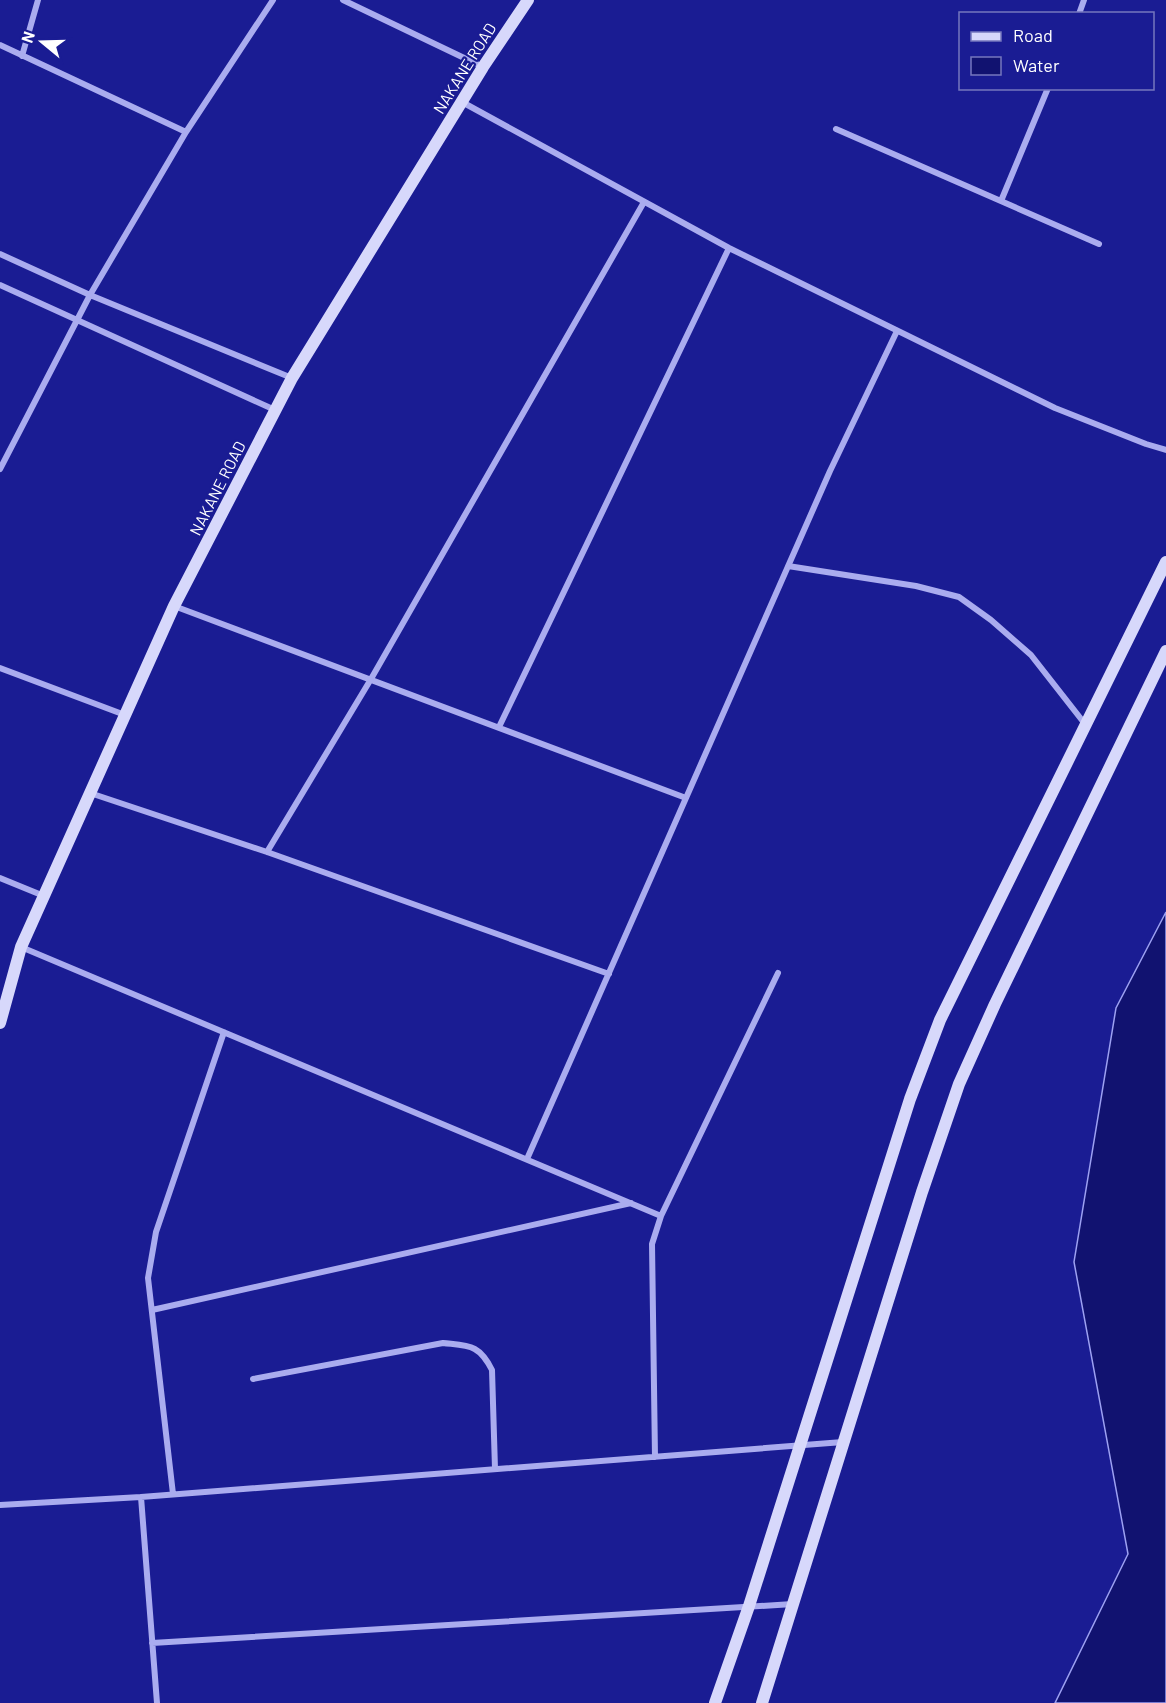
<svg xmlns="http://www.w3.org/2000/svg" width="1166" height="1703" viewBox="0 0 1166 1703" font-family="Barlow,sans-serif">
<rect width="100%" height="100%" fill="#1a1c93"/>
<path fill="#111270" stroke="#9da1f2" stroke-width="1.5" d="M1166,912V1703H1055L1128,1554L1074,1262L1116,1008Z"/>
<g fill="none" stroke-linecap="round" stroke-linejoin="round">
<path stroke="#aaacef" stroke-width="6" d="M343,0L483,67
M1079,14L1084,0
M0,45L186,132
M22,56L38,0
M462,102L729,248L1055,408L1146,444L1166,450
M836,129L1099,244
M1001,201L1048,88
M0,254L90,295L292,378
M0,285L275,410
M0,469L90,295L186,132L273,0
M788,566L916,586L959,597L991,620L1031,655L1085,724
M174,606L686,798
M0,668L125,715
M499,727L729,248
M90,793L267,852L609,974
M267,852L371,679L644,202
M0,878L44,896
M21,947L661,1216
M527,1159L830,471L897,331
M152,1310L631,1203
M253,1379L443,1343C469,1346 479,1344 492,1370L495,1469
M655,1457L652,1244L661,1216L778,973
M173,1494L148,1278L156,1232L224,1032
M141,1497L157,1703
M0,1505L141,1497L843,1442
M152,1643L793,1604"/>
<path stroke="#d7d8fb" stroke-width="12" d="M0,1023L21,947L174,606L292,378L483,67L528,0
M715,1703L749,1606L910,1099L940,1020L1166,562
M762,1703L922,1192L959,1084L995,1004L1166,651"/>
</g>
<g text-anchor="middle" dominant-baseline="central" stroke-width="4.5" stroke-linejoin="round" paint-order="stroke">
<g font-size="16" fill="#fff" stroke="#1a1c93">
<text transform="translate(464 68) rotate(-58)">NAKANE ROAD</text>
<text transform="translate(217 488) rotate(-63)">NAKANE ROAD</text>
</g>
</g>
<rect x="959" y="12" width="195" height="78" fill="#1a1c93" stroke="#7677be" stroke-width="1.5"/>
<rect x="971" y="32" width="30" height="9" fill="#d7d8fb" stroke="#7677be" stroke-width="1.5"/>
<text x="1013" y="42" font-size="18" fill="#ffffff">Road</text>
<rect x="971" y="57" width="30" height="18" fill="#111270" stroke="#7677be" stroke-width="1.5"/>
<text x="1013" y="72" font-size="18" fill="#ffffff">Water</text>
<g transform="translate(42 42) rotate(289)" stroke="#1a1c93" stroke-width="4.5" paint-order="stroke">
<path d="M0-4.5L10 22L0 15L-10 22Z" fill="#ffffff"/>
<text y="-9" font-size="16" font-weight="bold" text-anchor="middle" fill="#ffffff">N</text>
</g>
</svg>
